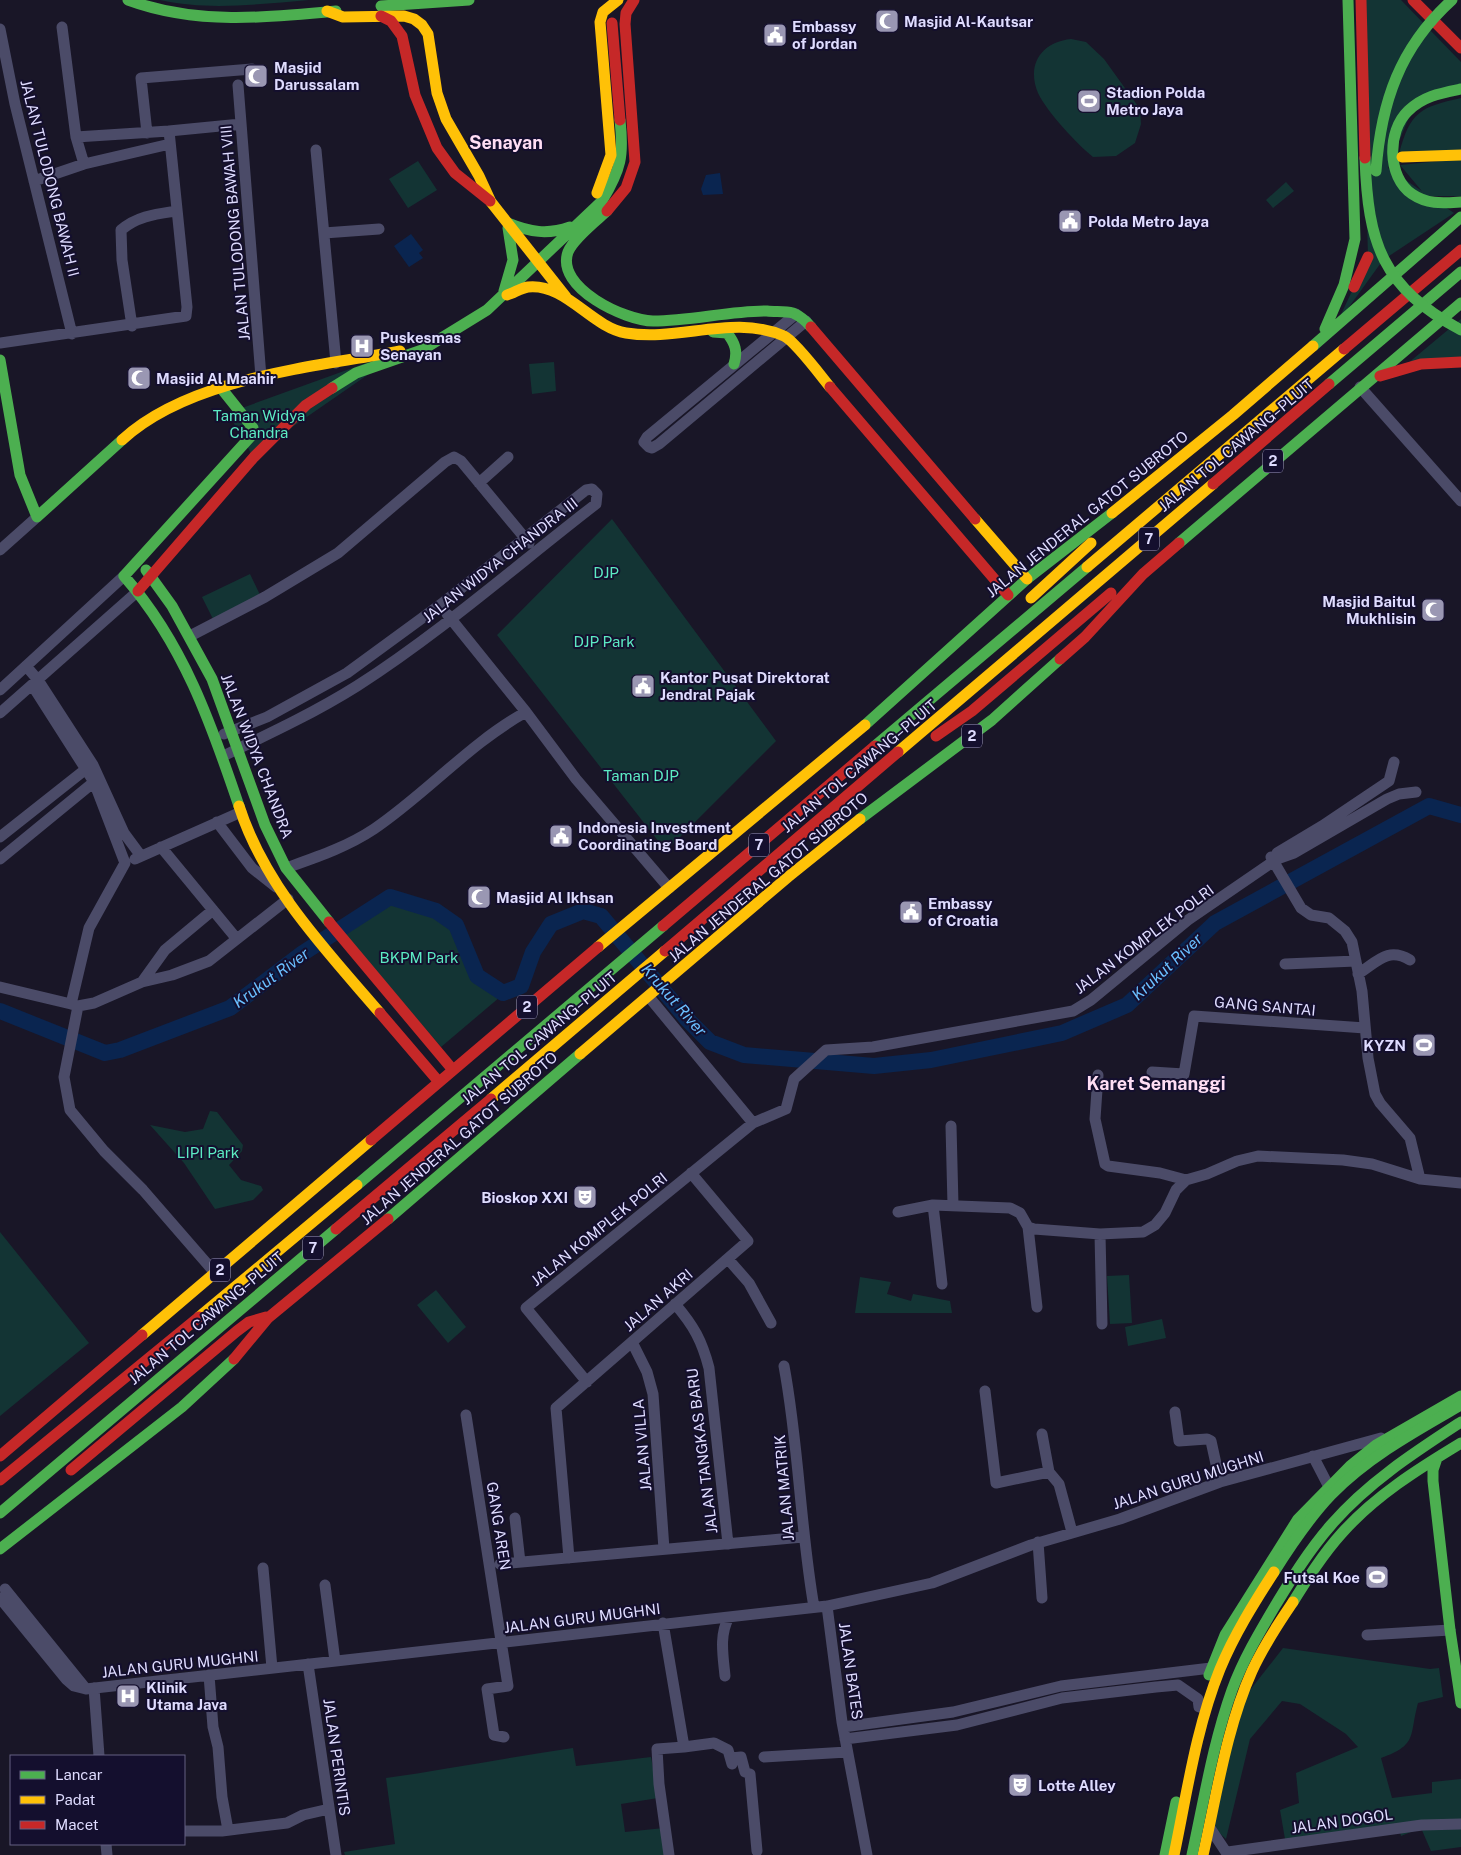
<svg xmlns="http://www.w3.org/2000/svg" width="1461" height="1855" viewBox="0 0 1461 1855" font-family="'Public Sans',sans-serif">
<rect width="100%" height="100%" fill="#191627"/>
<path fill="#133434" d="M160,0H309C260,4 209,11 160,0Z
M1361,0H1401L1461,62V86L1417,98L1388,168L1454,213L1383,260L1336,325L1368,257Z
M1071,39L1086,42L1104,59L1140,109L1141,124L1135,143L1116,156L1093,157C1077,144 1047,112 1038,93C1026,64 1042,42 1071,39Z
M1461,98V151L1399,154C1410,112 1420,107 1461,98Z
M1461,159V196H1426L1400,165Z
M418,161L437,190L408,208L389,179Z
M1286,182L1294,191L1273,208L1266,200Z
M1461,319V362L1407,364Z
M405,349L252,455L228,413Z
M554,362L556,391L532,394L529,364Z
M612,519L776,741L666,851L497,635Z
M250,574L261,597L214,621L202,597Z
M390,902L434,915L452,928L472,980L500,997L441,1047L344,933Z
M210,1111L217,1112L243,1145L242,1151L229,1165L241,1180L261,1186L263,1190L253,1200L215,1209L184,1163L150,1125L185,1132L203,1129Z
M0,1232L89,1343L0,1416Z
M1129,1275L1132,1323L1110,1324L1107,1276Z
M860,1277L891,1282L887,1294L911,1301L913,1294L950,1301L952,1313H855Z
M436,1290L466,1327L448,1343L417,1305Z
M1162,1319L1166,1338L1128,1346L1125,1327Z
M1283,1648L1430,1669L1439,1668L1443,1697L1418,1703C1409,1736 1418,1745 1381,1758L1392,1798L1432,1793V1782L1461,1779V1847L1431,1851L1421,1828L1401,1836L1399,1828L1285,1839L1280,1810L1299,1803L1296,1773L1358,1747L1346,1734L1300,1704L1282,1701L1250,1739L1226,1839L1214,1828L1240,1703Z
M573,1748L576,1766L651,1757L658,1798L621,1804L625,1832L664,1828L668,1855H345L344,1852L395,1844L386,1778C449,1769 511,1757 573,1748Z"/>
<path fill="#0a2550" d="M720,173L723,194L703,195L701,189L706,175Z
M411,234L423,250L419,253L423,258L409,267L394,246Z"/>
<g fill="none" stroke-linecap="round" stroke-linejoin="round">
<path stroke="#0a2550" stroke-width="16" d="M0,1011L105,1053L120,1050L230,1008L303,953L390,897L436,911L456,925L477,976L503,993L521,986L533,952L551,924L583,911L601,916L687,1019L710,1042L744,1055L874,1066L931,1060L1062,1033L1127,1005L1215,923L1429,806L1461,815"/>
<path stroke="#4b4b68" stroke-width="11" d="M62,27L76,137L84,164
M0,29L15,104L72,334
M238,85L261,377
M147,133L141,78L252,69
M76,137L169,131L241,124
M316,150L336,363
M34,181L84,164L170,144
M324,233L379,229
M796,314L647,437L644,442L649,447L652,448L659,444L806,321
M132,326L122,260L121,230C137,216 156,214 176,211
M0,343L186,316L187,307L169,131
M1360,387L1461,501
M479,483L508,457
M0,550L37,517
M447,614L526,712L576,779L669,888
M190,636L265,597L338,553L445,462L454,457L461,461L529,543
M26,666L38,680L93,765L124,833L141,856
M34,688L94,782L125,863
M0,690L124,576
M0,713L138,591
M223,756C269,734 314,713 357,686C441,632 517,565 596,504L597,494L592,489L586,490L440,605L347,673L267,717L224,734
M217,822L252,868L276,887
M0,837L86,769
M161,847L236,938
M1277,853L1322,826L1389,781L1394,762
M1271,857L1301,908L1311,915L1329,918L1345,931L1352,942L1362,991L1368,1058L1375,1094L1380,1103L1410,1138L1420,1179
M0,859L94,782
M135,859L241,812
M125,863L89,928L71,1004L78,1006L64,1077L70,1110L104,1151L143,1190L216,1274
M286,868C317,857 347,847 374,829C427,793 470,743 526,712
M1285,964L1356,961
M1358,974C1378,961 1388,947 1410,960
M142,982L165,950L213,910
M0,987L71,1004
M649,997L753,1123
M78,1006L94,1003L142,982L172,975L209,961L288,899
M1152,1072L1184,1074L1194,1016L1365,1028
M1098,1075L1095,1119L1105,1164L1108,1166L1160,1173L1186,1180
M951,1126L953,1205
M898,1212L933,1205
M1028,1227L1037,1307
M1100,1234L1102,1324
M728,1259L749,1283L771,1323
M942,1284L933,1205L1010,1208L1020,1213L1028,1227L1034,1229L1100,1234L1143,1232L1155,1225L1165,1213L1176,1190L1186,1180L1207,1174L1237,1161L1258,1156L1343,1160L1372,1164L1420,1179L1461,1183
M675,1304C694,1326 702,1341 709,1368L728,1544
M632,1342L647,1372L653,1394L664,1549
M784,1366C799,1446 800,1527 814,1607
M587,1382L526,1308L753,1123L786,1109L794,1079L826,1050L873,1047L1073,1011L1091,1000L1188,920L1277,859L1294,853L1387,799L1399,794L1416,792
M985,1391L996,1483L1049,1472
M1175,1412L1179,1441L1207,1439L1211,1441L1220,1482
M466,1415L508,1686L487,1689L494,1735L504,1737
M1042,1434L1049,1472L1059,1484L1072,1532
M1313,1456L1329,1487
M515,1518L520,1562
M1038,1542L1042,1598
M569,1558L556,1408L748,1241L691,1173
M500,1564L803,1537
M263,1568L272,1668
M325,1585L335,1661
M5,1589L86,1689
M0,1598L66,1679L74,1686L86,1689L827,1606L932,1583L1031,1545L1120,1519L1220,1482L1381,1438
M827,1606L842,1722L867,1855
M663,1623L684,1747L657,1749L659,1784L669,1855
M1367,1635L1450,1630
M308,1664L336,1855
M209,1675L213,1727L218,1747L222,1797L228,1830
M725,1676C723,1655 719,1635 729,1617
M94,1688L99,1756
M843,1727L953,1712L1061,1686L1211,1668
M845,1739L957,1725L1062,1698L1156,1687L1178,1685L1198,1699L1199,1707
M684,1747L714,1743L728,1750L732,1764
M764,1757L847,1752
M731,1758L741,1757L745,1772L750,1774L757,1851
M1210,1828L1228,1855
M184,1831H222L287,1823L303,1815L329,1809
M106,1844L107,1855
M1228,1852L1422,1825L1461,1824"/>
<path stroke="#4caf50" stroke-width="11" d="M128,0C196,25 266,18 336,11
M381,6L469,0
M1461,89C1441,93 1423,96 1408,111C1387,131 1387,177 1412,194C1428,205 1444,203 1461,202
M607,211C596,221 573,239 568,252C555,288 626,321 653,321C691,321 729,311 767,311C775,312 785,311 793,313C800,316 806,321 811,327
M508,223C530,232 547,235 570,227
M504,291L513,260L508,228
M1325,329L1344,285L1355,239L1348,0
M713,332L727,333C735,343 738,351 734,364
M1313,346L1461,217
M0,360L20,475L37,517L122,440
M1329,384L1461,272
M221,388L253,428L252,435L124,576C183,643 211,723 239,806
M332,388L356,373L422,350L487,310L602,201C621,169 624,156 620,120
M1179,543L1461,303
M146,570L172,606L212,679L265,825L286,868L329,922
M865,725L1027,579L1112,513
M875,746L1087,567
M860,819L992,720L1060,659
M357,1185L663,926
M388,1219L580,1054
M1437,1458L1433,1470V1481L1450,1630L1461,1703
M0,1513L336,1229
M0,1549L182,1407L234,1359
M1293,1602C1308,1578 1323,1554 1342,1533C1375,1496 1418,1469 1461,1443
M1209,1675L1225,1635L1298,1519L1350,1466L1376,1445L1461,1396
M1165,1855L1176,1802"/>
<path stroke="#ffc107" stroke-width="11" d="M327,11L343,17L404,16L414,19L422,25L428,34L437,93L446,119L479,176L491,202L566,297
M1402,157L1461,155
M597,193L611,155L600,22L603,12L618,0
M507,295C514,293 521,288 528,287C566,283 591,327 626,333C679,342 734,314 784,336C795,341 821,376 830,387
M122,440C189,378 313,367 400,351
M1112,513L1233,415L1313,346
M975,519L1027,579
M1087,567L1344,349
M1031,598L1091,543
M898,752L1213,484
M239,806C265,887 326,950 380,1013
M598,947L865,725
M580,1054L788,877L860,819
M491,1099L665,951
M199,1317L357,1185
M142,1335L371,1140
M1203,1855C1217,1794 1226,1729 1252,1671C1263,1647 1278,1624 1293,1602"/>
<path stroke="#c62828" stroke-width="11" d="M1413,0L1461,48
M381,16L391,21L402,36L415,95L437,148L455,173L490,201
M612,23L620,120
M607,211L626,188L635,162L625,24L626,13L634,0
M1354,287L1368,257
M811,327L975,519
M1344,349L1461,250
M1380,376L1421,364L1461,362
M830,387L1008,595
M1213,484L1329,384
M138,591L254,457L306,405L332,388
M1060,659L1085,637L1143,574L1179,543
M936,736L972,711L1111,593
M329,922L453,1070
M663,926L875,746
M665,951L898,752
M380,1013L439,1082
M371,1140L598,947
M336,1229L491,1099
M234,1359L268,1318L388,1219
M0,1456L142,1335
M71,1470L237,1331L249,1322L266,1317
M0,1480L199,1317"/>
<path stroke="#4caf50" stroke-width="11" d="M1365,158C1368,244 1382,287 1461,330
M1376,171C1381,102 1400,47 1452,0
M1274,1572C1291,1545 1309,1518 1331,1495C1368,1457 1416,1431 1461,1405
M1192,1855C1204,1800 1213,1743 1232,1690C1243,1660 1259,1633 1275,1606C1292,1578 1309,1550 1331,1525C1367,1483 1415,1452 1461,1422"/>
<path stroke="#ffc107" stroke-width="11" d="M1174,1855C1187,1793 1196,1728 1220,1669C1234,1635 1254,1603 1274,1572"/>
<path stroke="#c62828" stroke-width="11" d="M1361,0L1365,158"/>
</g>
<defs>
<g id="mosque-square" transform="scale(1.25)"><rect x="-9" y="-9" width="18" height="18" rx="4" fill="#9a97b3" stroke="#140f2e"/><path d="M3.5-4.9A6 6 0 1 0 3.5 4.9A5 5 0 1 1 3.5-4.9Z" fill="#fff"/></g>
<g id="civic-square" transform="scale(1.25)"><rect x="-9" y="-9" width="18" height="18" rx="4" fill="#9a97b3" stroke="#140f2e"/><path d="M-.6-6.5H3V-4.5H.6V-3L4-1V1h2V6H-6V1h2V-1L-.6-3ZM-1.2 2.5V6h2.4V2.5Z" fill="#fff"/></g>
<g id="stadium-square" transform="scale(1.25)"><rect x="-9" y="-9" width="18" height="18" rx="4" fill="#9a97b3" stroke="#140f2e"/><path d="M0-5a6.5 5 0 1 0 0 10a6.5 5 0 1 0 0-10ZM-3.5-1.8h7v3.6h-7Z" fill="#fff"/></g>
<g id="hospital-square" transform="scale(1.25)"><rect x="-9" y="-9" width="18" height="18" rx="4" fill="#9a97b3" stroke="#140f2e"/><path d="M-5-5h3v3.5h4V-5h3V5h-3V1.5h-4V5h-3Z" fill="#fff"/></g>
<g id="theatre-square" transform="scale(1.25)"><rect x="-9" y="-9" width="18" height="18" rx="4" fill="#9a97b3" stroke="#140f2e"/><path d="M-5-5.5Q0-4 5-5.5V0Q5 5 0 6Q-5 5-5 0ZM-3.3-2.5H-1v1.5H-3.3ZM1-2.5H3.3v1.5H1ZM-2.8 1Q0 5.5 2.8 1Z" fill="#fff"/></g>
</defs>
<g fill-rule="evenodd">
<use href="#mosque-square" x="887" y="21"/>
<use href="#civic-square" x="775" y="35"/>
<use href="#mosque-square" x="256" y="76"/>
<use href="#stadium-square" x="1089" y="101"/>
<use href="#civic-square" x="1070" y="221"/>
<use href="#hospital-square" x="362" y="346"/>
<use href="#mosque-square" x="139" y="378"/>
<use href="#mosque-square" x="1433" y="610"/>
<use href="#civic-square" x="643" y="686"/>
<use href="#civic-square" x="561" y="836"/>
<use href="#mosque-square" x="479" y="897"/>
<use href="#civic-square" x="911" y="912"/>
<use href="#stadium-square" x="1424" y="1045"/>
<use href="#theatre-square" x="585" y="1197"/>
<use href="#stadium-square" x="1377" y="1577"/>
<use href="#hospital-square" x="128" y="1696"/>
<use href="#theatre-square" x="1020" y="1785"/>
</g>
<g text-anchor="middle" dominant-baseline="central" stroke-width="4" stroke-linejoin="round" paint-order="stroke">
<g fill="#140f2e" stroke="#a29ec0" stroke-width="1">
<rect x="1263" y="449.5" width="20" height="23" rx="4"/>
<rect x="1139" y="527.5" width="20" height="23" rx="4"/>
<rect x="962" y="724.5" width="20" height="23" rx="4"/>
<rect x="749" y="833.5" width="20" height="23" rx="4"/>
<rect x="517" y="995.5" width="20" height="23" rx="4"/>
<rect x="303" y="1236.5" width="20" height="23" rx="4"/>
<rect x="210" y="1258.5" width="20" height="23" rx="4"/>
</g>
<g font-size="14" font-weight="bold" fill="#dfdcff">
<text x="1273" y="461">2</text>
<text x="1149" y="539">7</text>
<text x="972" y="736">2</text>
<text x="759" y="845">7</text>
<text x="527" y="1007">2</text>
<text x="313" y="1248">7</text>
<text x="220" y="1270">2</text>
</g>
<g font-size="15" font-weight="bold" fill="#dfdcff" stroke="#140f2e" text-anchor="start">
<text x="904" y="21">Masjid Al-Kautsar</text>
<text x="792" y="26">Embassy<tspan x="792" dy="17">of Jordan</tspan></text>
<text x="274" y="67">Masjid<tspan x="274" dy="17">Darussalam</tspan></text>
<text x="1106" y="92">Stadion Polda<tspan x="1106" dy="17">Metro Jaya</tspan></text>
<text x="1088" y="221">Polda Metro Jaya</text>
<text x="380" y="337">Puskesmas<tspan x="380" dy="17">Senayan</tspan></text>
<text x="156" y="378">Masjid Al Maahir</text>
<text x="1416" y="601" text-anchor="end">Masjid Baitul<tspan x="1416" dy="17">Mukhlisin</tspan></text>
<text x="660" y="677">Kantor Pusat Direktorat<tspan x="660" dy="17">Jendral Pajak</tspan></text>
<text x="578" y="827">Indonesia Investment<tspan x="578" dy="17">Coordinating Board</tspan></text>
<text x="496" y="897">Masjid Al Ikhsan</text>
<text x="928" y="903">Embassy<tspan x="928" dy="17">of Croatia</tspan></text>
<text x="1406" y="1045" text-anchor="end">KYZN</text>
<text x="568" y="1197" text-anchor="end">Bioskop XXI</text>
<text x="1360" y="1577" text-anchor="end">Futsal Koe</text>
<text x="146" y="1687">Klinik<tspan x="146" dy="17">Utama Java</tspan></text>
<text x="1038" y="1785">Lotte Alley</text>
</g>
<g font-size="15" fill="#dfdcff" stroke="#140f2e">
<text transform="translate(50 178) rotate(76)">JALAN TULODONG BAWAH II</text>
<text transform="translate(235 233) rotate(-95)">JALAN TULODONG BAWAH VIII</text>
<text transform="translate(1236 445) rotate(-40)">JALAN TOL CAWANG–PLUIT</text>
<text transform="translate(1087 514) rotate(-39)">JALAN JENDERAL GATOT SUBROTO</text>
<text transform="translate(500 560) rotate(-38)">JALAN WIDYA CHANDRA III</text>
<text transform="translate(257 756) rotate(69)">JALAN WIDYA CHANDRA</text>
<text transform="translate(859 766) rotate(-40)">JALAN TOL CAWANG–PLUIT</text>
<text transform="translate(768 877) rotate(-40)">JALAN JENDERAL GATOT SUBROTO</text>
<text transform="translate(1144 939) rotate(-37)">JALAN KOMPLEK POLRI</text>
<text transform="translate(1265 1006) rotate(5)">GANG SANTAI</text>
<text transform="translate(539 1038) rotate(-40)">JALAN TOL CAWANG–PLUIT</text>
<text transform="translate(459 1138) rotate(-41)">JALAN JENDERAL GATOT SUBROTO</text>
<text transform="translate(599 1229) rotate(-39)">JALAN KOMPLEK POLRI</text>
<text transform="translate(658 1300) rotate(-41)">JALAN AKRI</text>
<text transform="translate(206 1318) rotate(-40)">JALAN TOL CAWANG–PLUIT</text>
<text transform="translate(642 1445) rotate(-95)">JALAN VILLA</text>
<text transform="translate(702 1451) rotate(-97)">JALAN TANGKAS BARU</text>
<text transform="translate(1188 1480) rotate(-18)">JALAN GURU MUGHNI</text>
<text transform="translate(784 1488) rotate(-95)">JALAN MATRIK</text>
<text transform="translate(499 1526) rotate(81)">GANG AREN</text>
<text transform="translate(582 1618) rotate(-7)">JALAN GURU MUGHNI</text>
<text transform="translate(180 1664) rotate(-6)">JALAN GURU MUGHNI</text>
<text transform="translate(851 1671) rotate(82)">JALAN BATES</text>
<text transform="translate(337 1757) rotate(82)">JALAN PERINTIS</text>
<text transform="translate(1342 1821) rotate(-8)">JALAN DOGOL</text>
</g>
<g font-size="15" fill="#5cebc3" stroke="#140f2e">
<text x="259" y="415">Taman Widya<tspan x="259" dy="17">Chandra</tspan></text>
<text x="606" y="572">DJP</text>
<text x="604" y="641">DJP Park</text>
<text x="641" y="775">Taman DJP</text>
<text x="419" y="957">BKPM Park</text>
<text x="208" y="1152">LIPI Park</text>
</g>
<g font-size="16" font-style="italic" fill="#6abfff" stroke="#140f2e">
<text transform="translate(1167 967) rotate(-43)">Krukut River</text>
<text transform="translate(271 978) rotate(-36)">Krukut River</text>
<text transform="translate(674 1000) rotate(49)">Krukut River</text>
</g>
<g font-size="18" font-weight="bold" fill="#ffdef4" stroke="#140f2e">
<text x="506" y="142">Senayan</text>
<text x="1156" y="1083">Karet Semanggi</text>
</g>
</g>
<rect x="10" y="1755" width="175" height="90" fill="#140f2e" stroke="#656182"/>
<rect x="20" y="1771" width="25" height="8" fill="#4caf50" stroke="#656182"/>
<text x="55" y="1780" font-size="15" fill="#dfdcff">Lancar</text>
<rect x="20" y="1796" width="25" height="8" fill="#ffc107" stroke="#656182"/>
<text x="55" y="1805" font-size="15" fill="#dfdcff">Padat</text>
<rect x="20" y="1821" width="25" height="8" fill="#c62828" stroke="#656182"/>
<text x="55" y="1830" font-size="15" fill="#dfdcff">Macet</text>
</svg>
